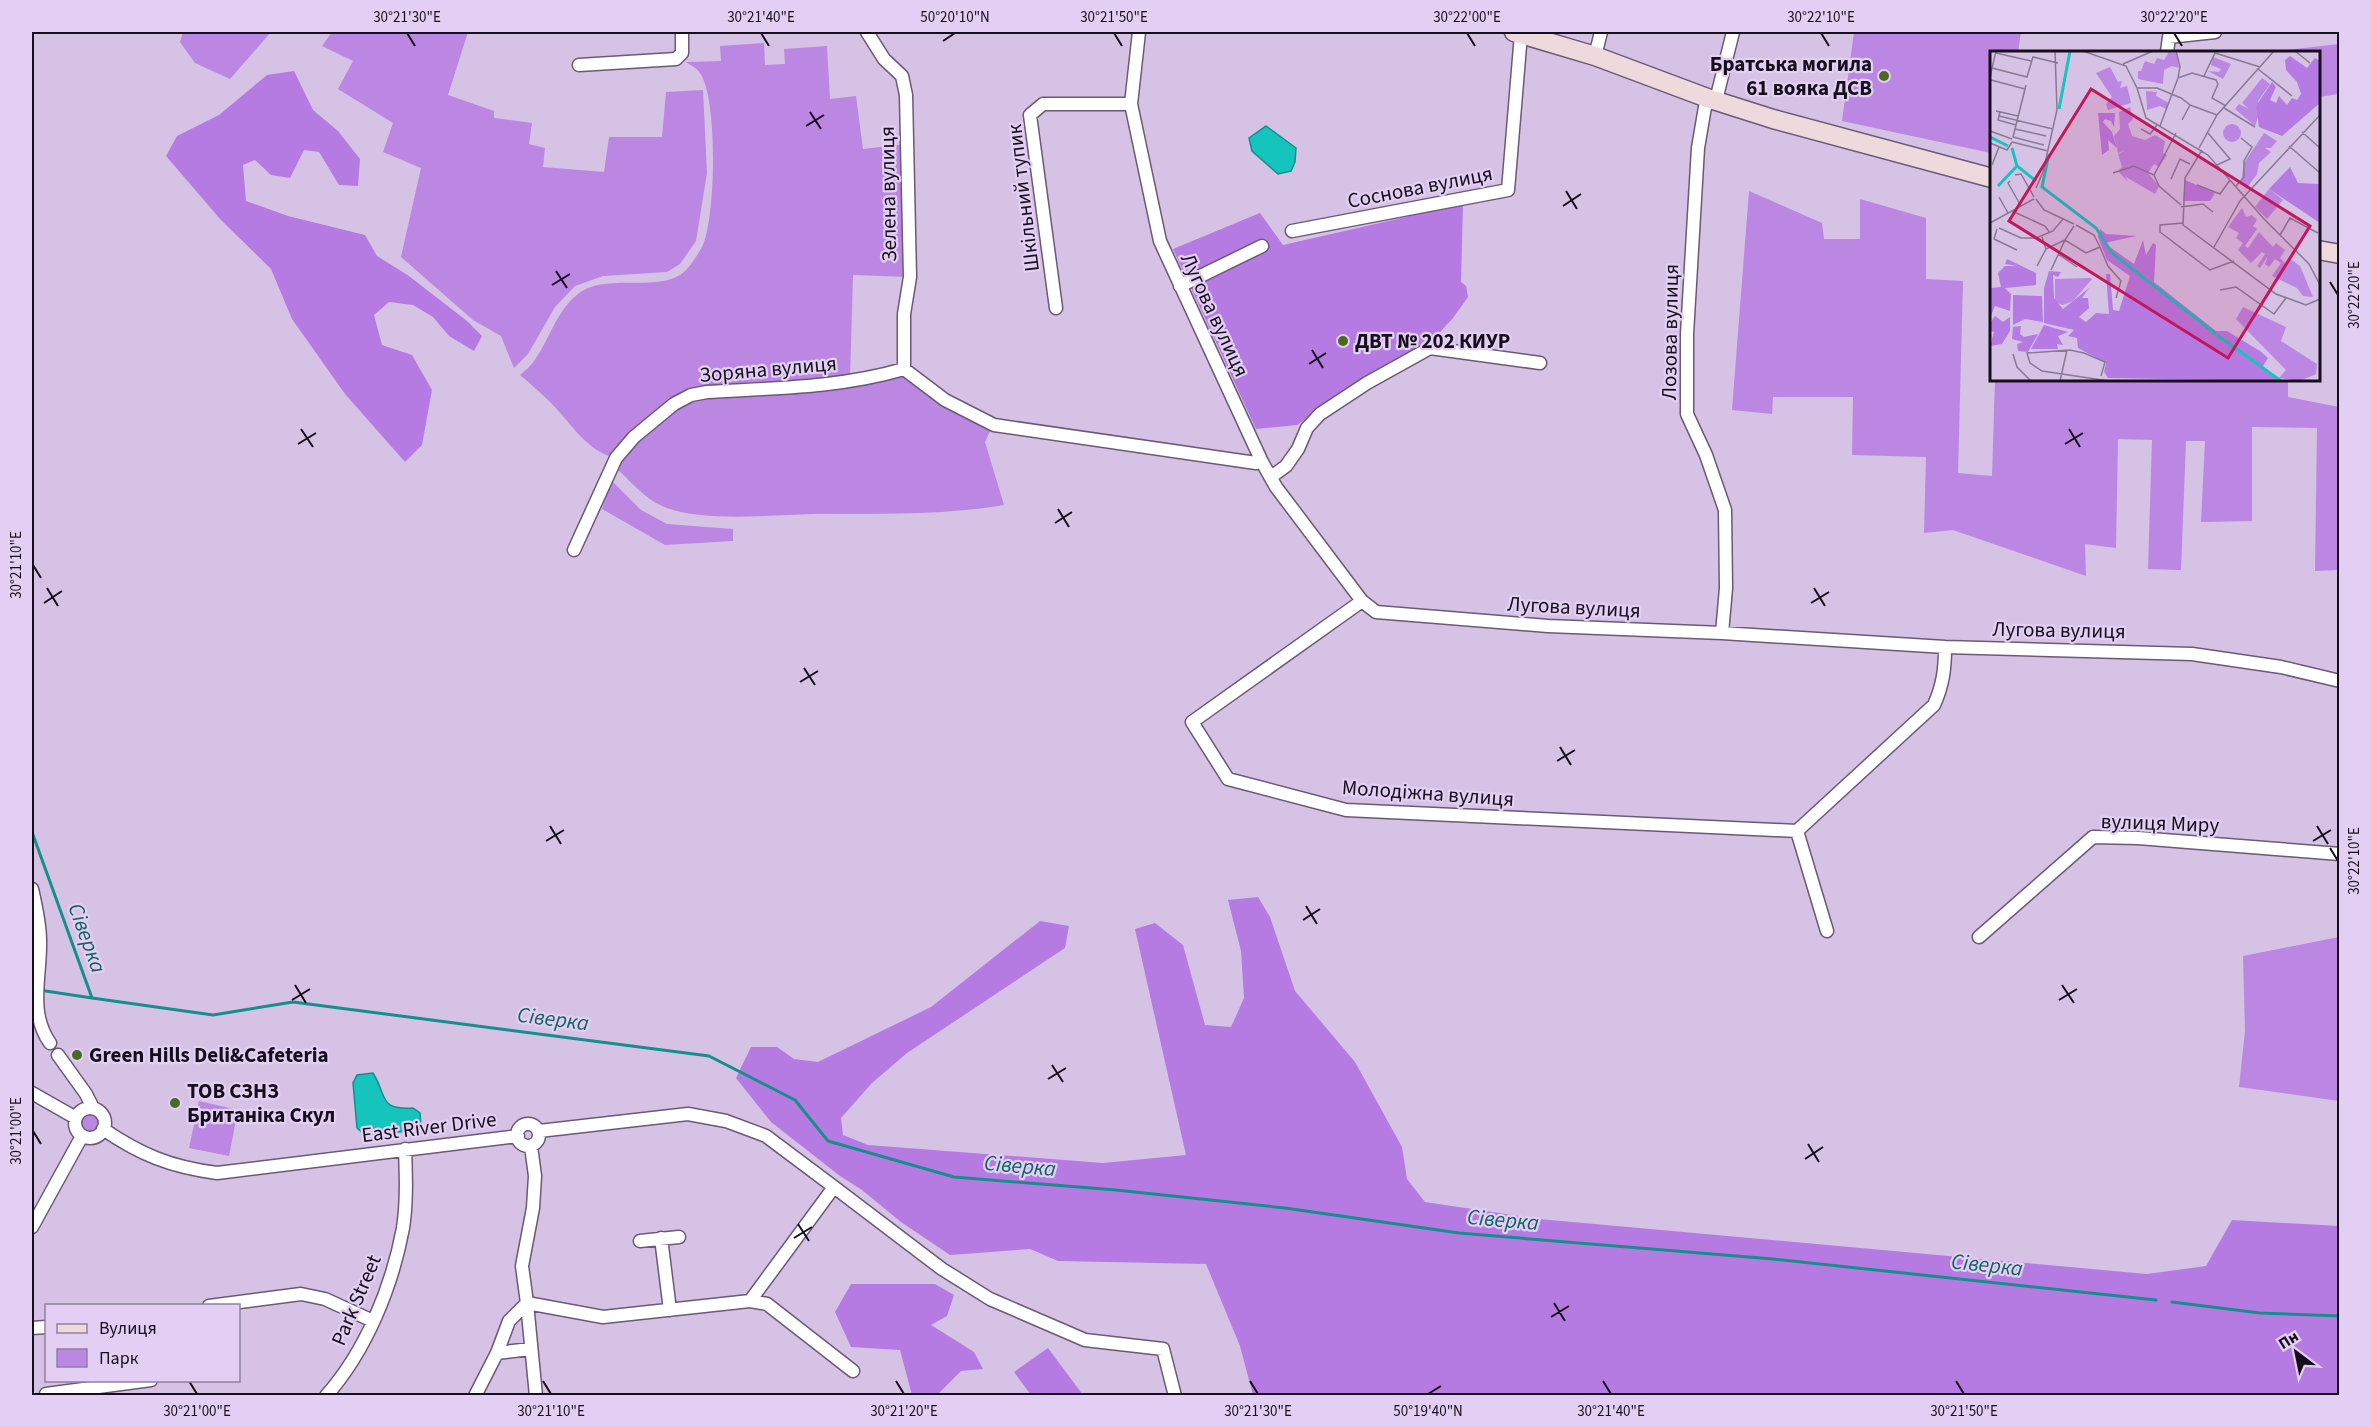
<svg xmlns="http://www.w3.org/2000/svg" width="2371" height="1427" viewBox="0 0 2371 1427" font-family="'Source Sans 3',sans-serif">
<rect width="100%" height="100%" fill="#d5c2e5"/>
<path fill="#bb87e2" d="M183,32H271L230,79L195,63L180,42Z
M332,32H468L448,95L494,111V118L532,123L529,144L545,148L543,167L604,172L609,137H662L666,92L703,90L707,173L696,241L680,264L667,272L603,276L575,286L555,307L528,354L514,368L501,336L473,320L401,257L421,168L383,152L393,123L338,89L353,61L322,46Z
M1854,32H2021L2018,52H1992L1991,153L1842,121Z
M764,43L765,65L785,64L784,49L827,46L830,99L856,96L863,149L906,144L910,277L853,275L850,379L904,369L991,429L985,442L1004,505C941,516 876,513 812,514C771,515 705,522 667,508C645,500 633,483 617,469L611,480L641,510L667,524L733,529V541L665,545L602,509L608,491L602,486L616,458C587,452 571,423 552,404C542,394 531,384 520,375C526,370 532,365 536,358C550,338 557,310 578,294C607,271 662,295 686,270C692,264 698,254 702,247C716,219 718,98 700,73C697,68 690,65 686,62L721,61L720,46Z
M2339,44V94L2319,97L2318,52H2269Z
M1749,191L1822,223L1824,239H1860V199L1926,218V279L1963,281L1958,473L1992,476L1995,380H2288V397L2339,407V570L2315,571L2317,428L2252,427V521L2201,522L2205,441H2186L2181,570L2148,569L2152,440L2118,439L2116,548L2085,544L2086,576L1953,530L1924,533L1926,457L1852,455L1853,397H1773L1772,414L1732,410Z
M2339,937V1101L2239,1087L2245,1031L2243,956Z
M199,1101L238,1110L229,1156L189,1148Z
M82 1123a8 8 0 1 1 16 0a8 8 0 1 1-16 0Z"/>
<path fill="#b67be2" d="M294,71L313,110L338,131L360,159L358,186L339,185L319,152L304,150L290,178L271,175L255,160L243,165L246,201L288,216L365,235L377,256L409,276L467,321L482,336L474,351L449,336L433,317L413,305L389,302L374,315L382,345L412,355L432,390L422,445L405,462L345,394L292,319L271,269L221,220L166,156L177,136L219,115L267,75Z
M1463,204L1461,282L1466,286L1468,297L1453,318L1430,343L1364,377L1297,425L1256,429L1173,249L1260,213L1283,245Z
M1258,897L1270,917L1295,991L1355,1062L1402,1147L1407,1179L1425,1202L1539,1219L2147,1274L2206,1266L2232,1220L2339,1226V1395H1253L1240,1346L1206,1264L1058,1261L1030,1249L950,1255L901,1222L862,1190L840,1176L771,1122L736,1078L751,1047H777L794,1059L818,1062L931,1007L1040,921L1069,926L1065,948L907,1053L872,1083L841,1118L843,1135L868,1145L1103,1163L1186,1155L1135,929L1155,923L1183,945L1205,1025L1231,1027L1244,998L1241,951L1228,900Z
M851,1284H935L954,1295L947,1316L931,1325L974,1352L983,1369L961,1371L937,1395H912L900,1350L851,1347L835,1312Z
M1048,1348L1083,1395H1031L1014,1372Z"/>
<path fill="#15c4bc" stroke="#158e8c" stroke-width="1.5" d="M1266,126L1296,148L1295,162L1291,171L1278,174L1252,151L1249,138Z
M373,1073C388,1097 378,1110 413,1108L420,1113L421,1125L414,1130L366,1136L357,1128L353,1083L357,1075Z"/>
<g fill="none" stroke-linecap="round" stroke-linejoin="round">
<path stroke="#158e8c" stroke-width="3" d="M32,832L92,998L213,1015L293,1002L709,1056L795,1100L828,1141L954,1177L1116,1190L1285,1208L1459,1233L1773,1259L2156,1300
M39,990L92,998
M2172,1302L2260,1313L2340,1316"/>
<g stroke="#6a5977" stroke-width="15">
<path id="street" d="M867,32L884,59L902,76L906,95L910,277L904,314V369
M1139,32L1131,104L1160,241L1262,462L1276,487L1362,601L1376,612L1548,626L1722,633L1945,647L2192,654L2281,667L2340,681
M2167,52L2169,37L2215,32
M1595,56L1601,32
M579,65L676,59L682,53V32
M1292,231L1508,190L1521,34
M1180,286L1262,246
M1056,308L1030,115L1043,104H1131
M1271,477L1286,466L1298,449L1307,428L1320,414L1367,383L1430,348L1540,363
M574,550L616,458L634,437L674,404L691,395L707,392C774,388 839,388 904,369L945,400L994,425L1256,463L1262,462
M1362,601L1192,722L1228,779L1346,810L1797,831L1934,705C1943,685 1945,669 1945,647
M1722,633L1726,588L1725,510L1706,455L1687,414V334L1698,148L1705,107L1718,92L1733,32
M1797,831L1827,931
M32,889C36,906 40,924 40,941C41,976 28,1012 50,1043
M1979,937L2093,837L2138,838L2340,854
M58,1055L86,1094L93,1108
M32,1093L76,1118
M75 1123a15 15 0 1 1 30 0a15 15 0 1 1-30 0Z
M517 1135a11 11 0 1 1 22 0a11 11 0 1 1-22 0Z
M103,1129C141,1155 171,1167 217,1173L518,1136
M834,1187L942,1269L990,1299L1085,1340L1163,1349L1175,1396
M32,1227L82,1136
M661,1238L670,1310
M640,1241L679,1237
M750,1301L767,1304L853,1371
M209,1306L301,1294L325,1299L373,1321
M32,1328L46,1327
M497,1353L530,1349
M46,1394L151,1380
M326,1396C366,1351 392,1287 403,1228C407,1202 406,1176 405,1149
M475,1396L497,1353L509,1321L527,1303L522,1266L533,1208L535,1176L531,1146
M536,1396L527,1303L603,1317L750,1301L834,1187L766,1136L726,1121L688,1114L539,1131"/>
</g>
<g stroke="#6a5977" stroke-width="21">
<path id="secondary" d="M1514,32L1595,56L1710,99L1773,119L1992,178
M2318,250L2340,254"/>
</g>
<use href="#street" stroke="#fff" stroke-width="12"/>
<use href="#secondary" stroke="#eed9dc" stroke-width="18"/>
</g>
<path fill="none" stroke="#160f1b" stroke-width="2" d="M407,33L415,46M761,33L769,46M1114,33L1122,46M1467,33L1475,46M1821,33L1829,46M2174,33L2182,46M943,41L955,33M810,112L821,129M806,126L824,115M1566,191L1577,209M1563,206L1581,194M556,271L567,288M2330,282L2338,295M552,285L570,274M1312,350L1323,368M1309,364L1326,353M301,429L313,447M2069,429L2080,447M298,444L316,433M2065,444L2083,433M1058,509L1069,527M1055,523L1072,512M33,565L41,578M47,588L58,606M1814,588L1825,606M44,603L62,591M1811,603L1829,592M804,668L815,685M800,682L818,671M1560,747L1571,765M1557,761L1575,750M550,826L561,844M2317,826L2328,844M546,841L564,830M2313,841L2331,830M2330,848L2338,861M1306,906L1317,924M1303,920L1320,909M295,985L306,1003M2062,985L2074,1003M292,1000L310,989M2059,1000L2077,989M1052,1065L1063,1082M1048,1079L1066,1068M33,1131L41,1144M1808,1144L1819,1162M1805,1159L1823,1147M798,1224L809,1241M794,1238L812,1227M1554,1303L1565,1321M1551,1317L1569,1306M189,1381L197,1394M543,1381L551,1394M896,1381L904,1394M1250,1381L1258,1394M1603,1381L1611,1394M1956,1381L1964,1394M1428,1394L1441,1386"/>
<g fill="#4b6a20" stroke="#e2cff3" stroke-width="2">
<circle cx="1884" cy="76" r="6"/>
<circle cx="1343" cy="341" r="6"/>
<circle cx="77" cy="1055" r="6"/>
<circle cx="175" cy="1103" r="6"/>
</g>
<g text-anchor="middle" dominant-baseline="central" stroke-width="4.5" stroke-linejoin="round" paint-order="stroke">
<g font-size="21" font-weight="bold" fill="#160f1b" stroke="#e2cff3" text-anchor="start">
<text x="1872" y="64" text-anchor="end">Братська могила<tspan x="1872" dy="24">61 вояка ДСВ</tspan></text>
<text x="1355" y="341">ДВТ № 202 КИУР</text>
<text x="89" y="1055">Green Hills Deli&amp;Cafeteria</text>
<text x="187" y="1091">ТОВ СЗНЗ<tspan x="187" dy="24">Британіка Скул</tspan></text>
</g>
<g font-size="21" fill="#160f1b" stroke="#e2cff3">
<text transform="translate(1420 187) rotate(-11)">Соснова вулиця</text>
<text transform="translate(888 194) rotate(-91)">Зелена вулиця</text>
<text transform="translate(1023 198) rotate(-97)">Шкільний тупик</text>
<text transform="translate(1215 315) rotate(65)">Лугова вулиця</text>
<text transform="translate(1670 332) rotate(-89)">Лозова вулиця</text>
<text transform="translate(768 369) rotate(-5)">Зоряна вулиця</text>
<text transform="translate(1574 607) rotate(3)">Лугова вулиця</text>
<text transform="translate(2059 630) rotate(1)">Лугова вулиця</text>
<text transform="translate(1428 793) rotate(4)">Молодіжна вулиця</text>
<text transform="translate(2160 823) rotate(2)">вулиця Миру</text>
<text transform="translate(429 1127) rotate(-7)">Еаst Rіvеr Drive</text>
<text transform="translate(356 1300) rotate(-67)">Park Street</text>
</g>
<g font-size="22" font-style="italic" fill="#0e6460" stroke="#e2cff3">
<text transform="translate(87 938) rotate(70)">Сіверка</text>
<text transform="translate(553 1019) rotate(7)">Сіверка</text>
<text transform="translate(1020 1166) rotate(5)">Сіверка</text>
<text transform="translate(1503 1220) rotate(5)">Сіверка</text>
<text transform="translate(1987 1265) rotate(6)">Сіверка</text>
</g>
</g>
<g transform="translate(1990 51)">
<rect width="330" height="330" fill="#d5c2e5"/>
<path d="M179,1L186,2L189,17L182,15L174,19L173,33L148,28V20H151L155,10L164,13L167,7L174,9ZM223,6L241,13L233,28L218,20L229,21L231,18L221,14ZM120,16L128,31L132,30L130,37L137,35L141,52L118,59L116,53L122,46L106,22ZM272,27L280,33L268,50L270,60L265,75L245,58L249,53L259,58L252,52ZM156,40L167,41L166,45L179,52L176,58L170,55L157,59ZM140,56L143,68L138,73L142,85L155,89L165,84L175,90L173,102L177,104L169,116L164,113L158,122L169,135L165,143L136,126L132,118L138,131L128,120L132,116L128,103L134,100L128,102L124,85L130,78L129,61ZM233 82a9 9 0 1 1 18 0a9 9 0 1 1-18 0ZM274,82L287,90L281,97H275L281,101L269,112L267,123L256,138L251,131L254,112ZM279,138L293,149L277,168L265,156ZM252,157L256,166L262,164L267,169L263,175L267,178L255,195L258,197L269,181L283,196L286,192L295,199L290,207L295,212L299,207L310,215L323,246L313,245L307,237L282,225L291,212L285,208L279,216L275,213L278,205L270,217L267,215L275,203L272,201L261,212L248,199L253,192L246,187L249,182L238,176ZM65,228L100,227L102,228L83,250L73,254L65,251ZM253,256L296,276L291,290L327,313L326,323L310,330L289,327L296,319L246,268Z" fill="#bb87e2"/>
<path d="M300,5L317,17L325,7L330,10V52L292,85L269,76L266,55L282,31L286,36L280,49L286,52L289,45L297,54L302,47L307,49L311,43L307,31L296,19L295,9ZM108,62H125L124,76L121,70L115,68L113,71L122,81L127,97L118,89L119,99L112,104ZM300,116L308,132L330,133V172L279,138ZM195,129L225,142L220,150H193ZM110,178L116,183L147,185L114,192L144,213L153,189L156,204L163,192L166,194L164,231L226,280H237L270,300L278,307L273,315L289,330L118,327L114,321L116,312L88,297L87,287L78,285L84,279L54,272V237L59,220L71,221L68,226L63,224L64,247L73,258L99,237L92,247H98L99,257L89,266L96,271L106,262L119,263L116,223H120L123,259L129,260L140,225L117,209L108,186ZM17,208L46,222V234L15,237L21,243L20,260L5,255L0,267V237L11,236L8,222L15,215H28L15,213ZM23,244L52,245L53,271L35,268L23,274ZM5,265L13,271L20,266V280L12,293L0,295L4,281L0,280V272ZM54,274L78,281L68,285L73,294L67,293L68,298H41ZM31,275L30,283L34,286L48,283L38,301L28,300L27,293L33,291L22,288L23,276Z" fill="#b67be2"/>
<path fill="none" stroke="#15c4bc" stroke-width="3" d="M69,58L80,0M0,86L18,95M22,97L27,115L46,130M59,103L52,136L106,177L122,202L226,283M8,135L27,115M227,284L291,330"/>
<path fill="none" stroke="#897a94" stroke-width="1.5" d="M93,0L136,15L147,37L156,67L218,104L274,168L319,213L330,234M305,0L320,12M6,2L41,10M133,13L163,0M2,17L37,26L43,6L68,12M268,18L302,45M214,25L225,2L270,16M0,26L6,0M188,27L202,22L226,29L228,33L222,47L236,55M1,29L35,38M36,34L23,86L54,94M147,37H167L191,47L200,54L192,69M200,54L227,64M234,57L265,76M6,60L28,65M10,61L8,69L26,74M9,65L63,78M170,75L188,27L190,16L186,0M25,78L56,85M151,78L160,83L167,74M0,80L22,88M312,81L330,97M218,82L240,108L227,114M22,91L58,100M0,92L17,99L22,91M299,95L330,122M209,97L227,64L284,0M212,99L195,127L193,174L286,243L316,254L330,248M2,114L9,96M123,122L144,115L164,124L169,135L191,154M25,124L31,123L44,146M164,124L186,82M181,128L190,108L200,113M20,130L18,132L31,155M207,134L230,143L240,129M246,135L254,126V110L262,96L251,87M46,137L53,121L67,59L65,0M9,146L18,162M46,148L54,159L84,173M191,156L213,153L223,161M22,160L55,175L60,182M0,172L44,148M193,172L170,174V181L220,219L244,210M9,177L31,187H46L63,180L73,168M7,178L4,188L27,199M290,184L300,167L328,182M110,196L118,215L131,230L126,247M224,196L250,150L330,64M56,198L75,189L84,175M68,203L87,216M47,215L56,198L52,186M61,219L75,189L96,202L110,196L104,184L86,174M230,239L246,236L284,263L296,247M23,303L27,316L41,330M111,325L115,311L94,302L80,299L37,302L40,312L52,320L119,330M70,330L77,299"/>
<path fill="#c2185b" fill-opacity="0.15" stroke="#c2185b" stroke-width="3" d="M101,38L320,175L238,307L19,170Z"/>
<rect width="330" height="330" fill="none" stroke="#160f1b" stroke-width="3"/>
</g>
<rect width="2371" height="1427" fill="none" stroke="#e2cff3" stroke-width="66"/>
<rect x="45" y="1304" width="195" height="78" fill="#e2cff3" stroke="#90829d" stroke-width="1.5"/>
<rect x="57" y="1324" width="30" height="9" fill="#eed9dc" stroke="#90829d" stroke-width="1.5"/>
<text x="99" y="1334" font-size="18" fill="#160f1b">Вулиця</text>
<rect x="57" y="1349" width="30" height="18" fill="#bb87e2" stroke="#90829d" stroke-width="1.5"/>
<text x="99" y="1364" font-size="18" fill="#160f1b">Парк</text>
<g transform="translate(2296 1352) rotate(328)" stroke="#e2cff3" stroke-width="4.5" paint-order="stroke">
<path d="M0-4.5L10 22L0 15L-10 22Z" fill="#160f1b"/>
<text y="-9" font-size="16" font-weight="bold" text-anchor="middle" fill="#160f1b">Пн</text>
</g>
<rect x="33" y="33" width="2305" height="1361" fill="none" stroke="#160f1b" stroke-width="2"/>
<g font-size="15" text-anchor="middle" fill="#160f1b">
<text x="407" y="22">30°21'30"E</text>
<text x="761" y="22">30°21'40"E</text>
<text x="955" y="22">50°20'10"N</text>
<text x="1114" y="22">30°21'50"E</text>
<text x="1467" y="22">30°22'00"E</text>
<text x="1821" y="22">30°22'10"E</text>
<text x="2174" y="22">30°22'20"E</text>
<text transform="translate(2354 295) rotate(-90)" y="5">30°22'20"E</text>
<text transform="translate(16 565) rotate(-90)" y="5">30°21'10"E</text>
<text transform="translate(2354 861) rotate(-90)" y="5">30°22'10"E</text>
<text transform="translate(16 1131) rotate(-90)" y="5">30°21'00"E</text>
<text x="197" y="1416">30°21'00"E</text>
<text x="551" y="1416">30°21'10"E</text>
<text x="904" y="1416">30°21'20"E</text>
<text x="1258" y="1416">30°21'30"E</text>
<text x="1428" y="1416">50°19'40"N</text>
<text x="1611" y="1416">30°21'40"E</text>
<text x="1964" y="1416">30°21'50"E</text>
</g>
</svg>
